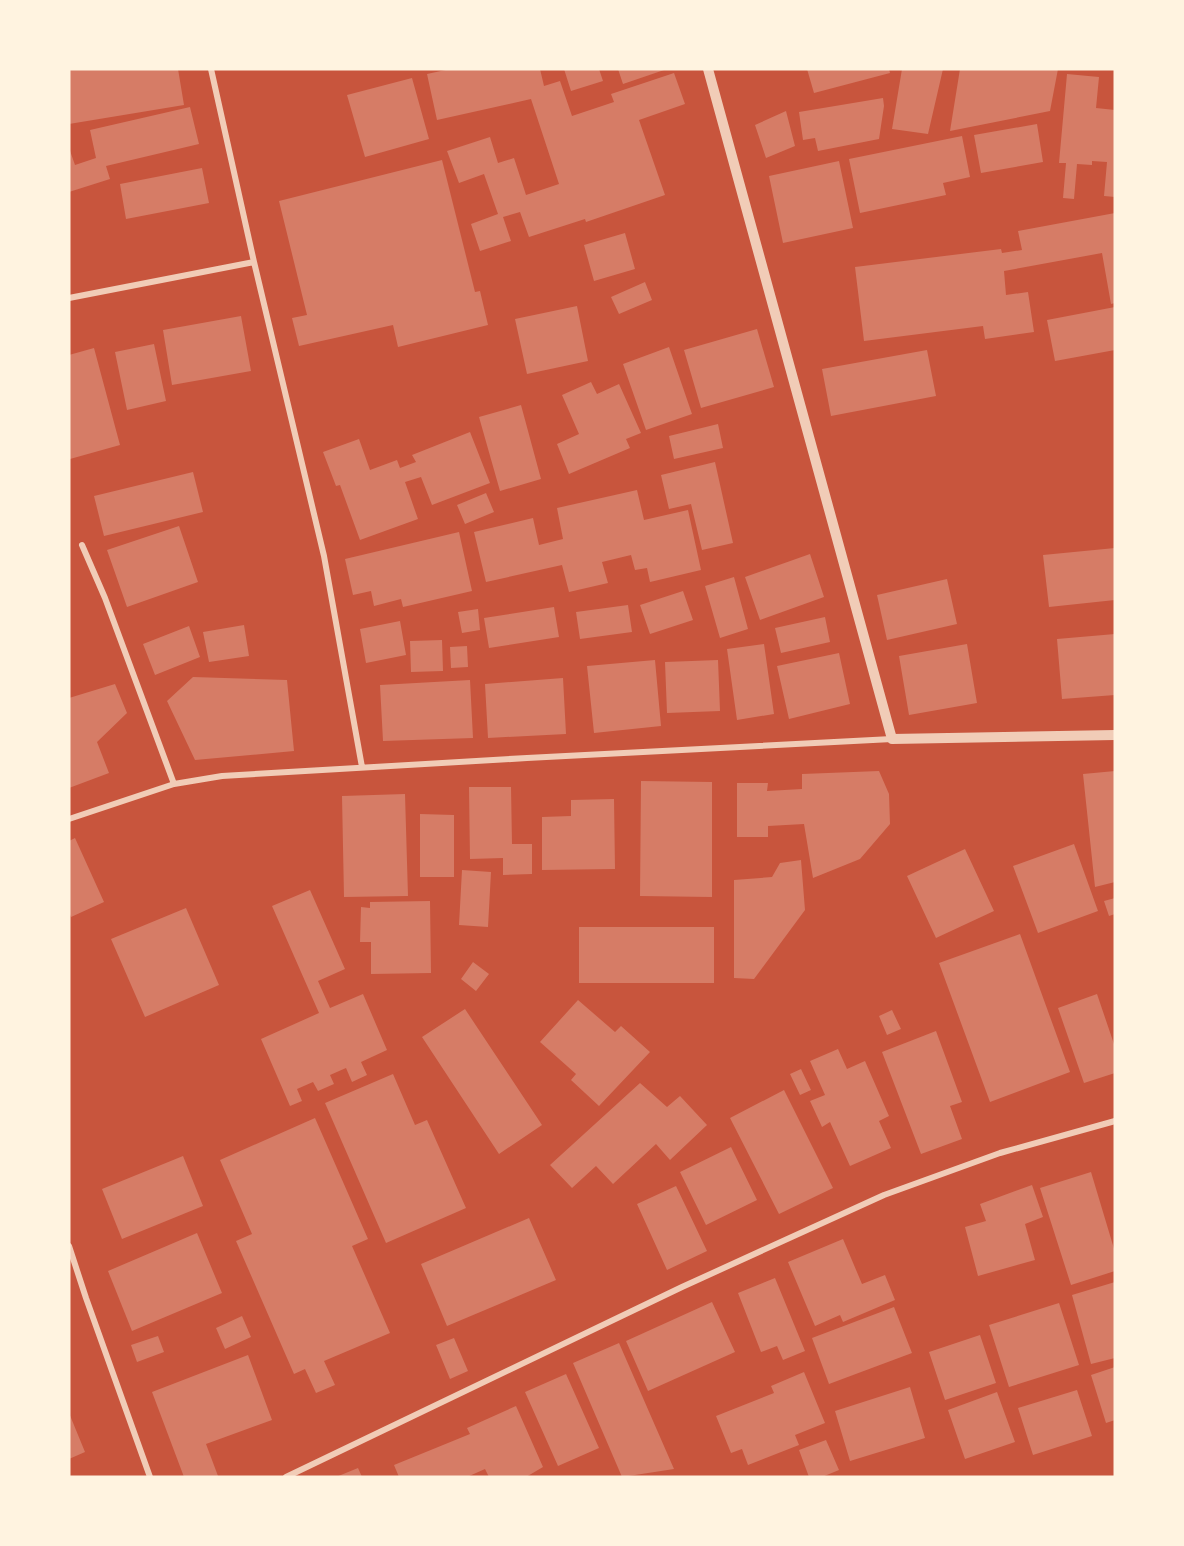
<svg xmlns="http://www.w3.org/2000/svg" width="1184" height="1546" viewBox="0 0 1184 1546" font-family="Commissioner,sans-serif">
<rect width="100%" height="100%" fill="#c8553d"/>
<path fill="#d67c66" d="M69,69H178L184,105L69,124Z
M450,69H540L544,86L560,81L572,116L614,102L611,94L674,73L685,104L639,120L665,195L586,222L585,219L529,237L520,212L503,217L511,241L480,251L471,224L498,214L484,174L459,183L447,151L490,137L498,163L514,158L526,195L559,184L531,99L437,120L427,74Z
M564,69H599L603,81L571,91Z
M618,69H667L623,84Z
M807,69H889L890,73L814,93Z
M902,69H943L928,134L892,129Z
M960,69H1058L1050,111L950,131Z
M1067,74L1099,77L1096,108L1115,110V197L1104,196L1107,162L1092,161V165L1077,164L1074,199L1063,198L1066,163H1059Z
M412,78L429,139L365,157L347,95Z
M883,98L884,106L879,139L818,151L815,138L803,140L799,112Z
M190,107L199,144L106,166L110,179L69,192V148L75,165L96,158L90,130Z
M786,111L795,146L766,158L755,125Z
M1037,124L1043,162L981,173L974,135Z
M962,136L970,177L943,183L946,195L860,213L849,159Z
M442,160L475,292L480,291L488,325L398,347L393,325L299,346L292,318L307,315L279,201Z
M839,161L853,228L783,243L769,176Z
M202,168L209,203L126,219L120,184Z
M1115,213V303L1111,304L1102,253L1004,271L1006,295L1028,292L1034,332L985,339L983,326L864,341L855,267L1001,249L1002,253L1022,250L1018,231Z
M625,233L635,269L594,281L584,245Z
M645,282L652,300L619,314L611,297Z
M577,306L588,361L527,374L515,319Z
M1115,307V350L1055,361L1047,320Z
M241,316L251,371L172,385L163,330Z
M757,329L774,387L701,408L684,350Z
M154,344L166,401L127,410L115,352Z
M669,347L692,414L646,430L623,364Z
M94,348L120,445L70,459L69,355Z
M927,350L936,396L831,416L822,369Z
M591,382L597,394L619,384L641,433L626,439L630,448L569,474L557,444L579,434L562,395Z
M521,405L541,479L500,491L479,417Z
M718,424L723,448L674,459L669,436Z
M470,432L490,483L432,505L421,477L405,482L418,519L360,540L340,485L336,486L323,452L359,439L370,470L397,460L400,468L416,462L412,455Z
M715,462L733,543L702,550L691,504L669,509L661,475Z
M193,472L203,512L104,536L94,496Z
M637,490L644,520L688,510L701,570L650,582L647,568L635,570L631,555L602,562L608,583L569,592L562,565L486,582L474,532L533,518L539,545L563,539L557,508Z
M486,493L494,512L465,524L457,505Z
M179,526L198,582L127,607L107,550Z
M459,532L472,591L403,607L401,599L374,606L371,591L353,595L345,559Z
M1115,548V600L1049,607L1043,555Z
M810,554L824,597L760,620L745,577Z
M734,577L748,629L720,638L705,586Z
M947,579L957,624L887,640L877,595Z
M683,591L693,620L650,634L640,605Z
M628,605L632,632L580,639L576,612Z
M554,607L559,637L489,648L484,618Z
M478,609L480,630L462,633L458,612Z
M825,617L830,642L781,653L775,628Z
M400,621L406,655L366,663L360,629Z
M244,625L249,656L209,662L203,632Z
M189,626L200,657L155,675L143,644Z
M1115,634V695L1062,699L1057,639Z
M442,640L443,671L411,672L410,641Z
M764,644L774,714L737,720L727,649Z
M967,644L977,703L909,715L899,656Z
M467,646L468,667L451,668L450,647Z
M839,653L850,704L789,719L777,666Z
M655,660L661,726L594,733L587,666Z
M718,660L720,711L667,713L665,662Z
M193,677L287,680L294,751L195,760L167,701Z
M563,678L566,734L488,738L485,684Z
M470,680L473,738L383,741L380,685Z
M115,684L127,713L97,742L109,773L69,788V698Z
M879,771L889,794L890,824L860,859L813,878L804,824L768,826V837H737V783H768L767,791L802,789V774Z
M1115,771V882L1095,887L1083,774Z
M641,781L712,782V897L640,896Z
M469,787H511L512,844H532V874L503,875V858L470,859Z
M405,794L408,896L344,897L342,796Z
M614,799L615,869L542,870V817L571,816V800Z
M420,814L454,815V877H420Z
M75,838L104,902L71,917L69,912V841Z
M1074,844L1098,911L1038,933L1013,866Z
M965,849L994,911L936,938L907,876Z
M801,860L805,910L754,979L734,978V880L772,877L780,863Z
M462,870L491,872L488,927L459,925Z
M310,890L345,969L318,981L330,1008L363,994L387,1050L361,1062L367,1075L352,1082L346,1068L330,1075L334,1084L318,1091L313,1082L297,1089L302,1101L290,1106L261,1039L319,1013L272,906Z
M1115,898V914L1109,916L1104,901Z
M430,901L431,973L371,974V942H360L361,907L370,908V902Z
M186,908L219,985L145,1017L111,939Z
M579,927H714V983H579Z
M1020,934L1070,1072L990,1102L939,963Z
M473,962L489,974L476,991L461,979Z
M1097,994L1115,1047V1073L1084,1083L1058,1008Z
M578,1000L615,1032L621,1026L650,1052L599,1106L571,1080L576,1074L540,1042Z
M465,1009L542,1125L499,1154L422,1037Z
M892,1010L901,1029L887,1035L879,1016Z
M936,1031L962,1102L950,1106L962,1139L921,1154L882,1052Z
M838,1049L847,1069L865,1061L889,1116L879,1121L891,1148L850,1166L830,1122L822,1127L810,1101L825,1095L810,1061Z
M801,1069L811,1090L800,1095L790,1074Z
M393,1074L415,1125L427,1120L466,1208L386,1243L325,1103Z
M640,1083L667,1107L680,1096L707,1125L670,1160L656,1144L613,1184L596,1166L572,1188L550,1165Z
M784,1090L833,1188L779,1214L730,1118Z
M315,1118L368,1239L352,1246L390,1333L324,1361L335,1385L316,1393L305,1369L294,1374L236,1241L252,1234L220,1160Z
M731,1147L757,1200L706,1225L680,1172Z
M183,1156L203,1206L122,1239L102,1189Z
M1091,1172L1115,1252V1271L1071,1285L1040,1188Z
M1032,1185L1043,1217L1025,1224L1035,1260L978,1276L965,1227L986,1221L980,1204Z
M676,1186L707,1251L667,1270L637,1204Z
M529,1218L556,1280L447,1326L421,1264Z
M197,1233L222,1293L132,1331L108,1271Z
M843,1239L862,1284L885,1275L895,1300L843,1322L840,1315L815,1326L788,1262Z
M775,1278L805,1351L783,1360L777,1346L761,1352L738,1293Z
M1115,1282V1358L1091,1364L1072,1295Z
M712,1302L735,1352L648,1391L626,1341Z
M1059,1303L1079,1365L1009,1387L989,1325Z
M894,1307L912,1353L829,1384L812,1338Z
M242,1316L251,1337L225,1349L216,1328Z
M980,1335L996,1383L945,1400L929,1352Z
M158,1336L164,1352L137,1362L131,1345Z
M454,1338L468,1371L450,1379L436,1345Z
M619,1343L674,1469L622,1477L573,1363Z
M248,1355L272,1420L206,1444L218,1476L184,1477L152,1392Z
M1115,1367V1420L1106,1423L1091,1375Z
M804,1372L825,1423L795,1435L799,1445L748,1465L742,1449L731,1453L716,1416L774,1393L771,1386Z
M566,1374L599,1448L558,1466L525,1392Z
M910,1387L925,1438L850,1461L835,1411Z
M1077,1390L1092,1436L1033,1455L1018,1408Z
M997,1392L1015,1442L965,1459L948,1410Z
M516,1406L543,1467L526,1477H489L485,1469L467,1477H399L394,1465L470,1434L467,1428Z
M69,1413L85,1452L69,1459Z
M826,1440L839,1470L822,1477H809L799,1450Z
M358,1468L362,1477H336Z"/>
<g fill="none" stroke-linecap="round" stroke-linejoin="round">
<path stroke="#f1ccb7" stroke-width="6" d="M211,69L254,262L324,556L362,767
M69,298L254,262
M82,545L105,598L174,784
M69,819L174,784L222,776L527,758L892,739
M69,1246L86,1298L150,1477
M286,1477L682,1287L884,1195L1000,1153L1115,1121"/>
<path stroke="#f1ccb7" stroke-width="10" d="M708,69L892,739L1115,735"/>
</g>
<rect width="1184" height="1546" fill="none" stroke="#fff3e0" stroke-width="141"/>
</svg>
